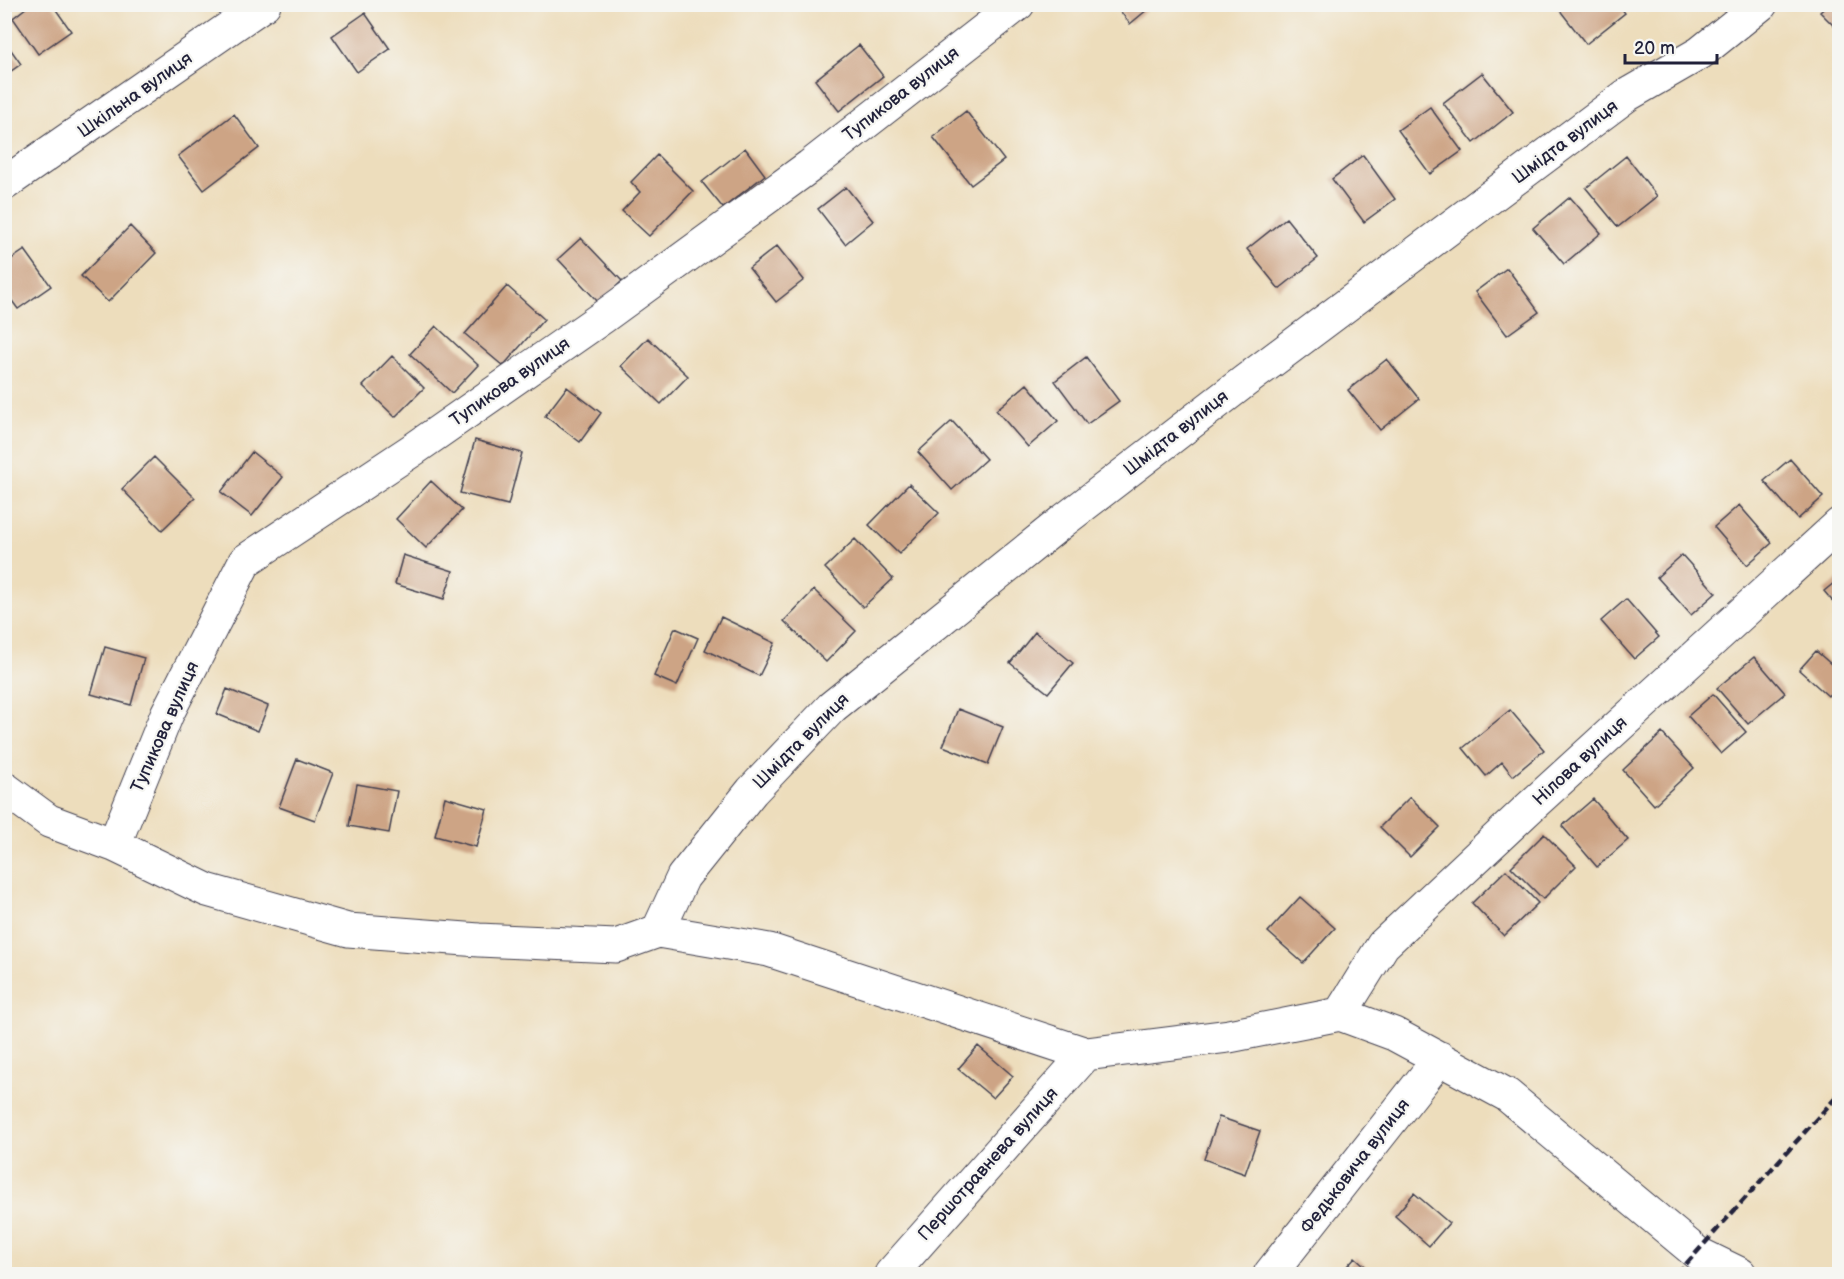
<svg xmlns="http://www.w3.org/2000/svg" width="1844" height="1279" viewBox="0 0 1844 1279" font-family="'Balsamiq Sans',sans-serif">
<rect width="100%" height="100%" fill="#f6f6f2"/>
<filter id="ink" filterUnits="userSpaceOnUse"><feTurbulence type="fractalNoise" baseFrequency=".0167" numOctaves="2"/><feDisplacementMap in="SourceGraphic" scale="12" xChannelSelector="R" yChannelSelector="G"/><feConvolveMatrix kernelMatrix="1 2 1 2 8 2 1 2 1" color-interpolation-filters="sRGB"/></filter>
<filter id="wash" filterUnits="userSpaceOnUse"><feTurbulence type="fractalNoise" baseFrequency=".008" numOctaves="4" result="noise"/><feDisplacementMap in="SourceGraphic" scale="24" xChannelSelector="R" yChannelSelector="G"/><feGaussianBlur stdDeviation="1.35" result="paint"/><feColorMatrix in="noise" values="0 0 0 0 0 0 0 0 0 0 0 0 0 0 0 0 0 1.4 0 .05"/><feComposite in="paint" operator="in"/></filter>
<g filter="url(#wash)">
<rect width="100%" height="100%" fill="#edddbc"/>
<g id="blocks">
<path fill="#cda485" d="M31,4H52L71,31L38,54L13,18Z
M1115,4H1154L1130,24Z
M1555,4H1618L1625,13L1586,44Z
M1828,5H1840V32L1820,12Z
M365,13L390,49L357,72L332,36Z
M4,40L21,64L4,76Z
M859,45L883,76L839,111L815,80Z
M1482,73L1513,112L1474,143L1443,103Z
M1430,107L1462,151L1430,174L1398,130Z
M966,111L1004,160L971,185L933,137Z
M234,114L259,148L204,190L178,156Z
M745,148L765,175L723,208L702,182Z
M657,155L693,191L649,236L622,211L640,192L631,182Z
M1363,155L1395,199L1364,222L1332,179Z
M1626,156L1657,196L1618,227L1586,188Z
M846,187L873,221L845,244L818,209Z
M1570,197L1601,233L1564,264L1533,228Z
M1286,218L1318,258L1279,289L1247,249Z
M130,226L156,253L108,302L81,276Z
M581,238L622,281L599,303L558,259Z
M777,246L804,280L776,302L749,268Z
M25,250L51,286L18,309L4,290V264Z
M1507,268L1539,312L1507,335L1475,292Z
M507,286L544,319L503,366L465,334Z
M436,326L478,365L452,393L410,354Z
M648,338L688,376L661,404L621,366Z
M392,356L424,388L395,417L363,386Z
M1086,357L1119,401L1087,424L1055,381Z
M1387,359L1419,399L1380,430L1348,390Z
M1027,384L1058,421L1028,447L996,410Z
M567,387L601,413L580,442L545,416Z
M952,421L986,459L952,490L918,452Z
M475,440L522,453L508,505L460,493Z
M252,452L283,477L252,516L221,492Z
M154,457L195,498L162,530L122,489Z
M1790,459L1823,497L1798,519L1764,481Z
M431,481L462,510L426,548L396,519Z
M909,484L939,513L899,554L869,525Z
M1739,505L1772,543L1747,565L1714,527Z
M855,539L893,579L863,607L825,568Z
M403,555L453,571L444,599L395,584Z
M1682,555L1716,593L1691,615L1657,577Z
M1840,578V610L1824,591Z
M814,590L856,631L826,662L784,621Z
M1626,599L1659,637L1634,659L1601,621Z
M721,617L775,643L759,676L705,650Z
M675,628L698,638L677,686L654,676Z
M1035,632L1073,663L1048,693L1010,663Z
M105,647L144,658L131,705L91,694Z
M1816,651L1840,672V682L1828,696L1799,670Z
M1754,657L1785,693L1748,724L1717,688Z
M227,689L268,706L258,731L217,714Z
M1713,694L1746,732L1721,754L1688,716Z
M958,709L1003,727L988,764L943,746Z
M1510,710L1544,750L1513,776L1502,762L1486,776L1463,748Z
M1662,733L1694,768L1654,805L1623,770Z
M297,759L333,773L315,820L279,807Z
M357,784L397,791L389,833L349,826Z
M445,797L487,809L476,847L435,836Z
M1410,797L1440,827L1410,857L1380,827Z
M1593,799L1628,840L1597,867L1562,826Z
M1544,834L1576,866L1543,899L1511,867Z
M1506,870L1538,903L1504,936L1472,903Z
M1300,897L1335,928L1303,963L1268,932Z
M978,1046L1013,1076L993,1098L958,1069Z
M1219,1117L1260,1131L1245,1174L1204,1159Z
M1414,1193L1449,1223L1429,1246L1395,1216Z
M1355,1257L1374,1274H1340Z"/>
</g>
</g>
<g filter="url(#ink)">
<use href="#blocks" fill-opacity="0" stroke="#403e4e" stroke-width="1.5"/>
<g fill="none" stroke-linecap="round" stroke-linejoin="round">
<g stroke="#403e4e" stroke-width="35">
<path id="minor" d="M4,184L264,4
M4,788L49,821L114,845L207,890L348,930L479,940L616,946L658,931L769,950L1086,1054L1229,1036L1340,1014L1394,1034L1507,1095L1697,1253L1740,1274
M114,845L167,714L245,561L414,449L603,317L810,166L1018,4
M658,931L683,877L752,791L832,707L1063,521L1245,381L1627,95L1700,53L1761,4
M1340,1014L1383,945L1530,807L1840,524
M891,1274L1086,1054
M1270,1274L1440,1058"/>
</g>
<use href="#minor" stroke="#fff" stroke-width="33"/>
<path stroke="#22223b" stroke-width="4.5" stroke-dasharray="9 4.5" stroke-linecap="butt" d="M1677,1274L1840,1093"/>
</g>
</g>
<g text-anchor="middle" dominant-baseline="central" stroke-width="4.5" stroke-linejoin="round" paint-order="stroke">
<g font-size="18" fill="#22223b" stroke="#f6f6f2">
<text transform="translate(901 94) rotate(-38)">Тупикова вулиця</text>
<text transform="translate(135 95) rotate(-35)">Шкільна вулиця</text>
<text transform="translate(1565 142) rotate(-37)">Шмідта вулиця</text>
<text transform="translate(510 382) rotate(-35)">Тупикова вулиця</text>
<text transform="translate(1176 433) rotate(-38)">Шмідта вулиця</text>
<text transform="translate(165 727) rotate(-66)">Тупикова вулиця</text>
<text transform="translate(801 741) rotate(-45)">Шмідта вулиця</text>
<text transform="translate(1580 761) rotate(-43)">Нілова вулиця</text>
<text transform="translate(988 1164) rotate(-48)">Першотравнева вулиця</text>
<text transform="translate(1355 1166) rotate(-52)">Федьковича вулиця</text>
</g>
</g>
<rect width="1844" height="1279" fill="none" stroke="#f6f6f2" stroke-width="24"/>
<path d="M1625 54v9h92v-9" fill="none" stroke="#22223b" stroke-width="3"/>
<text x="1634" y="54" font-size="18" fill="#22223b" stroke="#f6f6f2" stroke-width="4.5" paint-order="stroke">20 m</text>
</svg>
